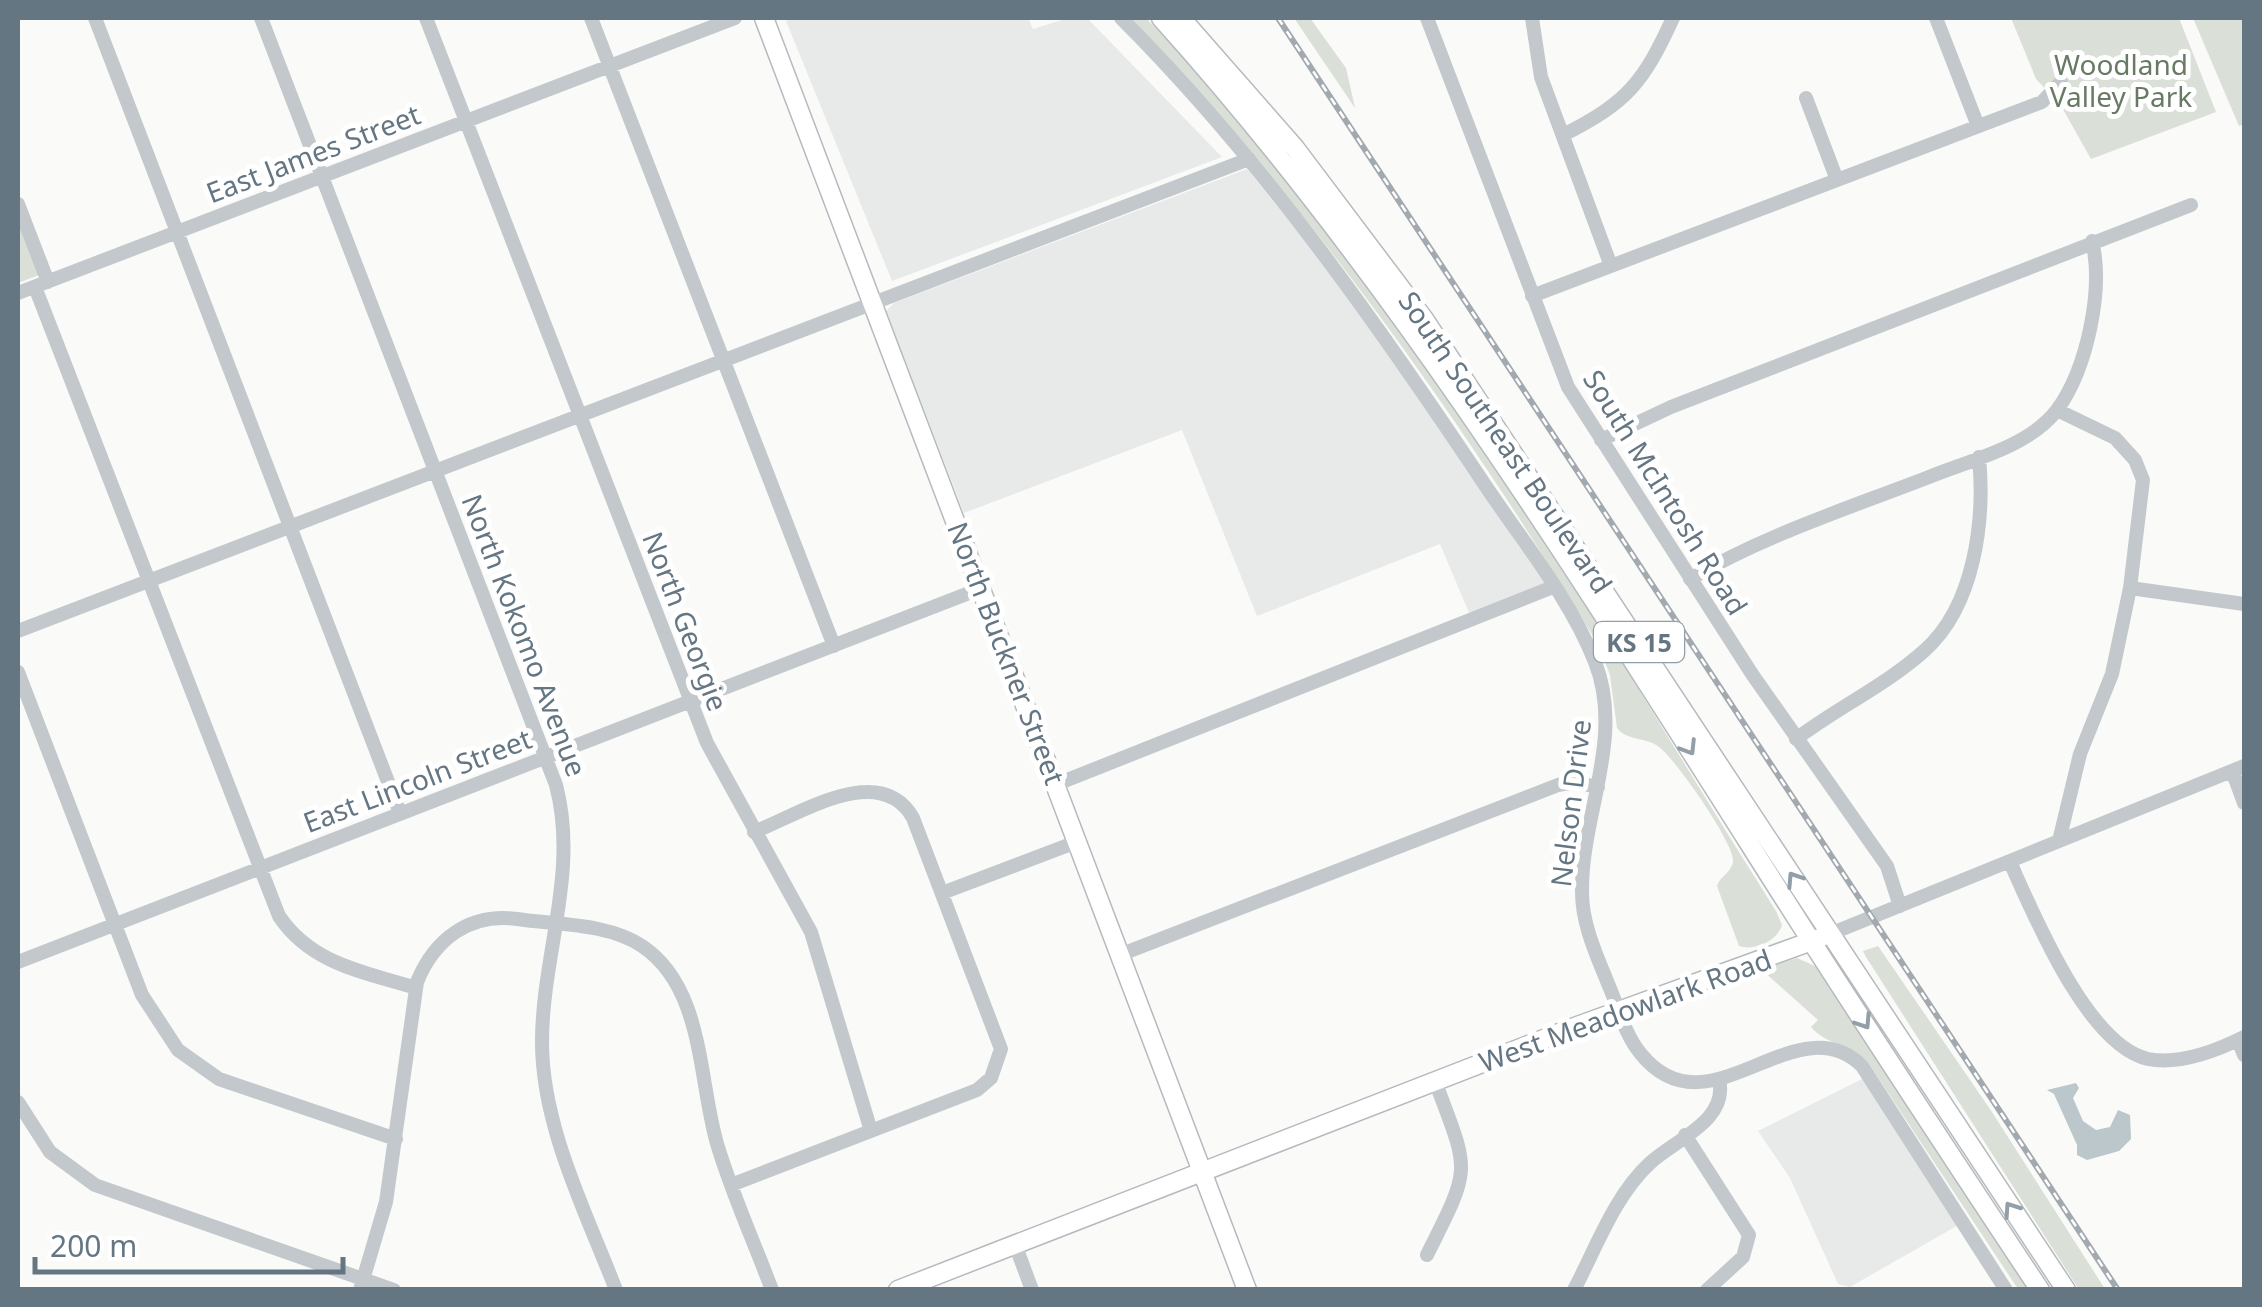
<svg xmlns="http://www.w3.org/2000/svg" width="2262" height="1307" viewBox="0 0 2262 1307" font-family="'Noto Sans',sans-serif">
<rect width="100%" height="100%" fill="#fafaf8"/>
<path fill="#e8e9e9" d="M794,18H1028L1033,29L1068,18H1087L1222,157L892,281L786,21Z
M1247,169L1390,346L1553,587L1472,620L1440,544L1257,616L1182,430L964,513L886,311L894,303Z
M1868,1076L1962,1223L1850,1287L1838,1284L1790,1178L1758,1131Z"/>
<path fill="#dadfd7" d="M1130,18H1146C1401,274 1584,607 1776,911L1782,925C1777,942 1754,951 1739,946L1717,886C1720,876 1731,873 1733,862C1736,845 1674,757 1658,746C1645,737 1627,741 1617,728L1610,675L1599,646C1464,423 1310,205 1130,18Z
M1294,18H1310L1346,68L1355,108Z
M2011,18H2179L2216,112L2091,159L2060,104L2036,79Z
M2193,18H2244V124L2239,126Z
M18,220L39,275L18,283Z
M1878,946L1990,1109L2105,1289L2078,1288L1866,957L1863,951Z
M1797,958L1817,967L2028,1289H2018L1867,1061C1850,1045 1825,1044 1811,1027L1818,1020L1762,970Z"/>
<path fill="#bbc7cb" d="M2076,1083L2079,1088L2073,1098L2083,1121L2096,1130L2110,1127L2118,1110L2130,1115L2131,1139L2119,1151L2087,1160L2077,1155V1145L2054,1094L2047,1090Z"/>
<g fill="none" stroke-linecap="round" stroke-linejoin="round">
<g stroke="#b5babe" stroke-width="21">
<path id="major" d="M764,18L1247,1290
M1161,18C1387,269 1566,555 1747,840C1842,991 1941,1141 2040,1290
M1181,18L1295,148L1424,319L2066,1290
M898,1290L1580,1025L1820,938"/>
</g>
<path stroke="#c3c8cc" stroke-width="14" d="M95,18L400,813
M261,18L556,785C579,872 542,955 542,1042C542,1127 586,1212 616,1290
M426,18L707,743L811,932L871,1131
M591,18L834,646
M1121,18C1262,159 1377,323 1487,488C1524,543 1571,600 1595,662C1625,738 1581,815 1582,892C1582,925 1597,956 1609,986C1619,1009 1625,1035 1641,1054C1709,1138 1795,1001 1862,1066L2006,1290
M1427,18L1568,387L1752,674L1887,866L1900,906
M1532,18L1541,77L1611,266
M1936,18L1978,126
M1806,98L1837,180
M1563,135C1628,102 1643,83 1673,18
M18,204L48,282
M35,287L279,916C311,964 364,972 416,988
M18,293L735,18
M1532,296L2042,102L2061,82
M2057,410L2115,438L2135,460L2143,480L2130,588L2112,674L2080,754L2059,841
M1601,440L1671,407L2191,205
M1690,579C1765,535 1849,508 1929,477C1970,460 2029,447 2057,410C2087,369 2104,289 2092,241
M2130,588L2244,604
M18,631L1249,159
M18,672L142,995L178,1050L219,1079L396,1139
M1796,739C1837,708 1886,685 1924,651C1975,606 1985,520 1979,457
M2233,773L2244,803
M1057,784L1553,587
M2010,862C2034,915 2087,1045 2148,1059C2179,1065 2218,1050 2244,1037
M942,893L1079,841
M1830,934L2244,766
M1122,954L1558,785L1574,782L1598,787
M18,962L982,588
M2238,1040L2244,1055
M18,1102L50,1152L95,1185L394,1290
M1685,1135L1749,1235L1743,1257L1707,1290
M731,1185L977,1090L991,1078L1001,1049L913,818C880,760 798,815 754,832
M1015,1244L1032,1290
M1427,1255C1472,1165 1470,1174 1435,1081
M360,1290L386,1202L417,982C435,938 470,913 517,919C557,925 608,923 642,946C705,988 698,1082 718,1147C733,1196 754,1242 772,1290
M1574,1290C1596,1248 1615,1195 1650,1163C1675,1140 1729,1120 1719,1080"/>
<use href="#major" stroke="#fff" stroke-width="18"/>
<g stroke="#a2aab0" stroke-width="6">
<path id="rail" d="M1278,18L2118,1290"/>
</g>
<use href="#rail" stroke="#fff" stroke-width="2.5" stroke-dasharray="8" stroke-linecap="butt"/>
</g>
<defs><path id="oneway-chevron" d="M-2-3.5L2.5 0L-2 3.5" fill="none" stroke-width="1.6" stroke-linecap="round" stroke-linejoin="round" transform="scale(2.5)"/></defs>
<g stroke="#939fa8">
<use href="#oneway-chevron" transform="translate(1689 748) rotate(58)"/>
<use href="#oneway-chevron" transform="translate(1794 879) rotate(-123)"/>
<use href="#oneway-chevron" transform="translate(1864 1022) rotate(57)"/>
<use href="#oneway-chevron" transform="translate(2011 1209) rotate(-124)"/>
</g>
<g text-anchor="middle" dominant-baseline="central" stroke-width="10" stroke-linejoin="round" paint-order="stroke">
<rect fill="#fff" stroke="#939fa8" stroke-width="2.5" x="1594" y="622" width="90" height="40" rx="8"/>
<g font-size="25" font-weight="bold" fill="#657683">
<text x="1639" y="642">KS 15</text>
</g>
<g font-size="28" fill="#687a64" stroke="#fff">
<text x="2121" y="64">Woodland<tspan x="2121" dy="32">Valley Park</tspan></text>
</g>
<g font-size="28" fill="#657683" stroke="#fff">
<text transform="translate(313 153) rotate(-21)">East James Street</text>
<text transform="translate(1506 442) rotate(56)">South Southeast Boulevard</text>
<text transform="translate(1666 492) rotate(58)">South McIntosh Road</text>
<text transform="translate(686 621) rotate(69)">North Georgie</text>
<text transform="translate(525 635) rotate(69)">North Kokomo Avenue</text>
<text transform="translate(1007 653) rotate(69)">North Buckner Street</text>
<text transform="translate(417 780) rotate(-21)">East Lincoln Street</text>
<text transform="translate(1570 803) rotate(-83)">Nelson Drive</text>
<text transform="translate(1625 1010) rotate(-20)">West Meadowlark Road</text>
</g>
</g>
<rect width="2262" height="1307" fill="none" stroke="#657683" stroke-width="40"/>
<path d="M35 1257v15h308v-15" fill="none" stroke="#657683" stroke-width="5"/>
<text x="50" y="1257" font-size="30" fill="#657683" stroke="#ffffff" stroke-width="8" paint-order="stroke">200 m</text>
</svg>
